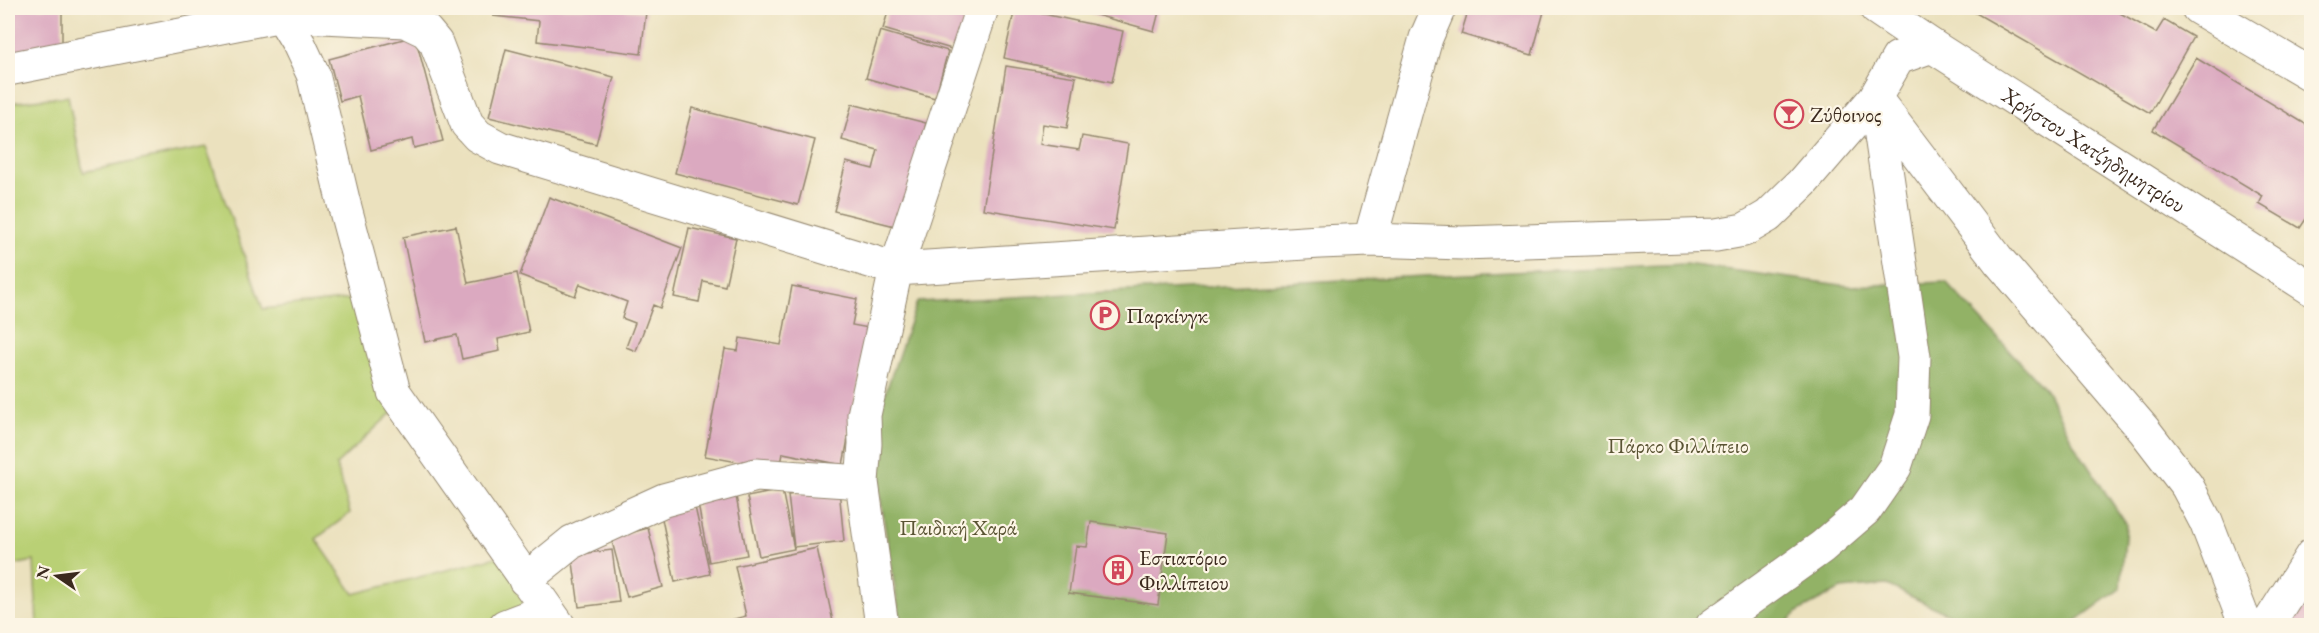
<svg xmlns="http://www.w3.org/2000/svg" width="2319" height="633" viewBox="0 0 2319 633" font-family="'EB Garamond',serif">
<rect width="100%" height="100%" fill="#fcf5e5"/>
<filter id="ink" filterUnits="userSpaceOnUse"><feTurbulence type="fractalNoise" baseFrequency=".0167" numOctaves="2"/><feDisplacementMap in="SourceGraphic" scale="12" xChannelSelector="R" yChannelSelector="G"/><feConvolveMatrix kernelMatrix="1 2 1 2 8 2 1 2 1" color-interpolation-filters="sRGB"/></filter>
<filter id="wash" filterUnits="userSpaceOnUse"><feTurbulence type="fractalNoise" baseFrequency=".008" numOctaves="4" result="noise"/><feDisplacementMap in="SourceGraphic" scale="24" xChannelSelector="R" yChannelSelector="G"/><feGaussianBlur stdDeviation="1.35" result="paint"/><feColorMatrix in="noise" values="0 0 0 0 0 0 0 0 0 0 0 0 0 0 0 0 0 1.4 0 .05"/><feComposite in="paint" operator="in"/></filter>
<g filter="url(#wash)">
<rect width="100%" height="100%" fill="#ebe1be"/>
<path fill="#b9d075" stroke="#7a7d4a" stroke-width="1.5" d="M68,96L83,172L206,147L263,309L368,297L401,404L336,465L350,513L316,539L354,594L508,554L547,610L505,626L37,625L34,561L8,566V103Z"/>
<path fill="#92b266" stroke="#666e42" stroke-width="1.5" d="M1685,264L1849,286L1946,282L2046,390L2075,446L2126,524L2121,588L2069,626L1971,625L1887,585L1841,589L1799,611L1783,626L901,625L879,490L878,414L917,302L1362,279Z"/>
<g id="blocks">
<path fill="#dba9c0" d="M8,8H62V51H8Z
M494,8H605L646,12L641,54L537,41L539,21L493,16Z
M889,8H968L955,50L883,29Z
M1015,8L1123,31L1112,82L1004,58Z
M1078,8H1160L1154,31L1078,10Z
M1469,8H1545L1532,55L1461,34Z
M1967,8H2111L2156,33L2164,20L2193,37L2150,113Z
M880,31L948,51L935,98L866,78Z
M415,36L443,141L414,148L412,139L371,150L358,96L340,101L329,59Z
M506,49L614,77L596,144L489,117Z
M2196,58L2312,128V210L2300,228L2259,204L2263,196L2153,130Z
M1006,66L1076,77L1067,128L1043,124L1040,144L1079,150L1082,136L1128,144L1114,230L983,209Z
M852,104L926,123L899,227L834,211L846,162L873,169L878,150L842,140Z
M692,108L815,140L798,205L675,173Z
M549,197L682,248L660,308L653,305L636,351L626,347L635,323L622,318L627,302L580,284L575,296L520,275Z
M456,226L468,283L517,273L529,332L498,339L500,351L462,359L457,335L425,342L403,237Z
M689,228L736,238L725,286L703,281L699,302L674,297Z
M792,286L857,299L852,325L869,328L843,465L783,453L780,470L705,456L725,349L738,351L740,338L781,345Z
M839,489L844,541L794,547L788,495Z
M782,490L794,549L759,556L747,497Z
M735,491L747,555L709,562L697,499Z
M695,507L710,574L675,582L661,514Z
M1091,522L1168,533L1158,605L1069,593L1076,546L1087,547Z
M648,528L663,587L627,597L611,538Z
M817,548L834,626H708L746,616L735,566Z
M612,550L619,602L579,607L572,555Z
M2312,577V626H2293L2283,619Z"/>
</g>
</g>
<g filter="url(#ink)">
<use href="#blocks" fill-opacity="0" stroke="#93866e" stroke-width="1.5"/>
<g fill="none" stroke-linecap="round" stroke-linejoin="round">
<g stroke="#93866e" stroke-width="35">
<path id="minor" d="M277,8L299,44L313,74L343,200L394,392L559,626
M2198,8L2312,75
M8,69L282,15L405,21L426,31L436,43L467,124L478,136L500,148L896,269L1320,242L1370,240L1462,243L1716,235L1744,230L1768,216L1802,183L1875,98L1898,58L1932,46
M1875,98L1999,261L2144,430L2187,486L2206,522L2246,626
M1370,240L1426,38L1439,8
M525,580L572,542L664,500L756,475L862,482
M505,626L547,610
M882,626L862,482L865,444L864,415L896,269L982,8
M1712,626L1822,547L1865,510L1895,467L1912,415L1914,357L1876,102
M2267,626L2312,555"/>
</g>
<g stroke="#93866e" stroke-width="35">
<g id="secondary">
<path id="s1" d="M1876,8L1932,46L2312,289"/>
</g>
</g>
<use href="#minor" stroke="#fff" stroke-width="33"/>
<use href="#secondary" stroke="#fff" stroke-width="33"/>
</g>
</g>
<defs>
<g id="bar-ring" transform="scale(1.5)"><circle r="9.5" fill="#fcf5e5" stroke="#d1495b" stroke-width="1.5"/><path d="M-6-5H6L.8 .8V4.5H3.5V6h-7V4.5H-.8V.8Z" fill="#d1495b"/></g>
<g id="parking-ring" transform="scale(1.5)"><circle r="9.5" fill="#fcf5e5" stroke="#d1495b" stroke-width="1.5"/><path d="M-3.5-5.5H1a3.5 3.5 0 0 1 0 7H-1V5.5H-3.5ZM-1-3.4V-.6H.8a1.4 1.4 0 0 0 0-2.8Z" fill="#d1495b"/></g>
<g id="building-ring" transform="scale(1.5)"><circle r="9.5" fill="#fcf5e5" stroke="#d1495b" stroke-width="1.5"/><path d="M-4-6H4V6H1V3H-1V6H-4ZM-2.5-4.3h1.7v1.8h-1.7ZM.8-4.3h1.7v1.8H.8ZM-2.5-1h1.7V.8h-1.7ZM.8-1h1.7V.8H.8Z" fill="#d1495b"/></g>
</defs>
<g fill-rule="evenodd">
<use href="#bar-ring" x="1789" y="114"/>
<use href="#parking-ring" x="1105" y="315"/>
<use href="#building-ring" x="1118" y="570"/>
</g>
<g text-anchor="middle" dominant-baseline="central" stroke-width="4.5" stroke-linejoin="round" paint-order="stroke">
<g font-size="22" fill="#3b2a1e" stroke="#fcf5e5" text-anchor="start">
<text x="1810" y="114">Ζύθοινος</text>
<text x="1126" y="315">Παρκίνγκ</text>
<text x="1139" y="557">Εστιατόριο<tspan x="1139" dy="25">Φιλλίπειου</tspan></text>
</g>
<g font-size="22" fill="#3b2a1e" stroke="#fcf5e5">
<text stroke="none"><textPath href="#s1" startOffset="260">Χρήστου Χατζηδημητρίου</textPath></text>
</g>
<g font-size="22" fill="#5a5434" stroke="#fcf5e5">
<text x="1678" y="445">Πάρκο Φιλλίπειο</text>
<text x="958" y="527">Παιδική Χαρά</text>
</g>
</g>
<rect width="2319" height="633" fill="none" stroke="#fcf5e5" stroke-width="30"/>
<g transform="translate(57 576) rotate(284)" stroke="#fcf5e5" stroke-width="4.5" paint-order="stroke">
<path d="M0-4.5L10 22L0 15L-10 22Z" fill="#3b2a1e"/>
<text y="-9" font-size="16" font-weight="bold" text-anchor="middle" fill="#3b2a1e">N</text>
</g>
</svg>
